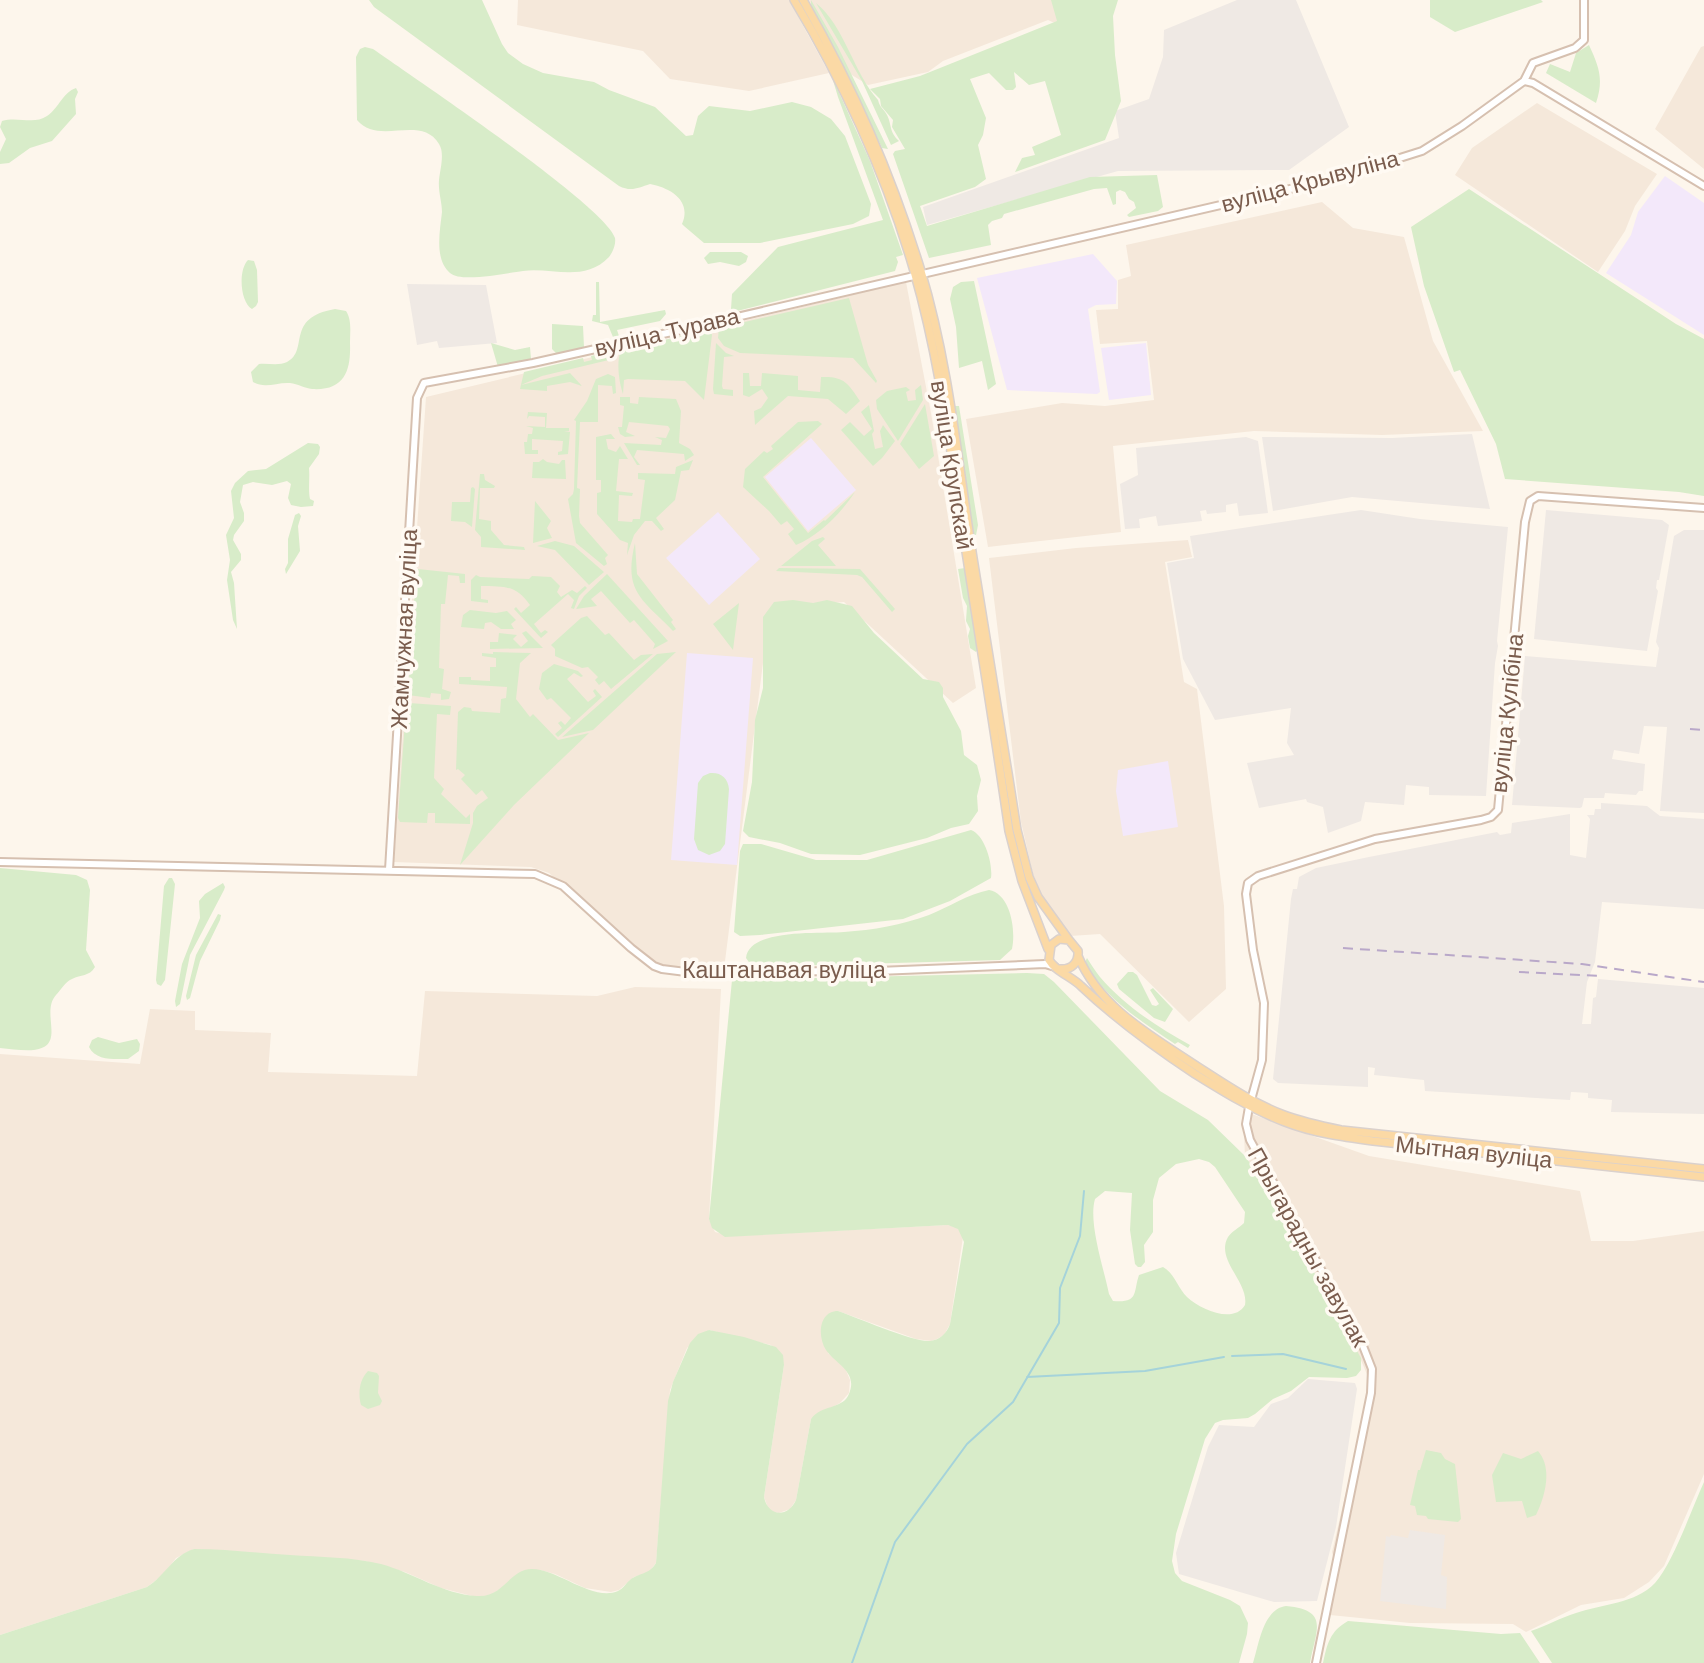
<svg xmlns="http://www.w3.org/2000/svg" width="1704" height="1663" viewBox="0 0 1704 1663" font-family="'DM Sans',sans-serif">
<rect width="100%" height="100%" fill="#fdf6ec"/>
<path fill="#f5e8da" d="M518,0H789L829,73L749,91L670,79L643,51L517,25Z
M809,0H1117L1059,25L1048,20L943,61L928,72L868,85L847,72Z
M1704,46V169L1655,129L1701,47Z
M1537,103L1657,174L1635,206L1625,231L1598,272L1455,175L1472,148Z
M1322,202L1353,228L1404,237L1433,341L1483,431L1382,435L1254,431L1113,446L1121,532L988,547L966,419L1062,403L1105,406L1154,400L1147,341L1100,344L1096,310L1118,309V280L1131,276L1126,245Z
M906,282L931,413L976,688L953,703L844,602L770,608L724,969L655,966L549,873L531,867L394,862L426,397Z
M1188,540L1192,557L1165,562L1184,682L1197,689L1224,906L1226,989L1189,1022L1100,934L1070,936L1046,905L1033,874L1021,822L989,558L1076,548Z
M635,987L721,989L709,1219L715,1232L731,1236L948,1225L958,1228L963,1237L950,1324L944,1335L937,1339L931,1341L916,1339L838,1311L828,1353L845,1368L850,1380L849,1393L840,1403L811,1419L796,1500L790,1509L779,1513L773,1512L768,1508L764,1497L784,1365L771,1345L709,1330L687,1348L670,1390L656,1563L649,1572L634,1577L619,1590L611,1592L585,1588L555,1574L540,1570L519,1573L502,1588L489,1596H472L441,1588L405,1572L365,1561L194,1549L176,1558L164,1574L147,1587L0,1635V1054L140,1064L150,1009L195,1011V1030L271,1033L268,1072L417,1076L425,991L597,996Z
M1243,1111L1369,1156L1580,1191L1591,1241H1633L1704,1231V1474L1664,1566L1649,1582L1624,1598L1581,1605L1526,1632L1513,1624L1410,1623L1330,1615L1337,1574L1332,1552L1371,1384L1358,1353L1269,1190L1245,1156Z"/>
<path fill="#efe9e4" d="M1237,0H1296L1349,127L1289,170L1118,171L927,225L923,207L1119,138L1115,111L1149,99L1163,57L1164,30Z
M407,284L486,285L497,343L439,348L437,341L417,345Z
M1472,434L1490,509L1352,497L1273,511L1262,437L1392,438Z
M1246,437L1258,441L1268,513L1239,516L1237,503L1226,505V512L1207,514L1206,510L1200,511L1202,521L1158,526L1156,516L1139,519L1140,528L1125,529L1120,484L1138,475L1136,448Z
M1361,510L1420,519L1508,527L1497,641L1498,646L1495,663L1486,796L1429,795V787L1406,785L1404,805L1365,802L1361,821L1328,833L1323,807L1307,802L1306,799L1259,808L1247,763L1294,755L1287,743L1291,708L1215,720L1183,659L1167,563L1194,558L1190,536Z
M1546,510L1662,520L1669,525L1659,580H1657L1656,588L1658,591L1647,651L1534,639Z
M1684,530H1704V813L1660,811L1667,727L1644,726L1639,754L1614,750L1612,759L1645,764L1643,791H1639L1636,795L1605,793L1604,798H1584L1582,807L1580,808L1512,805L1525,656L1656,667L1659,648L1656,642L1674,536Z
M1601,803L1647,806L1660,816L1704,819V909L1602,902L1595,962L1587,982L1582,1024H1591L1593,998L1596,997L1598,979L1704,988V1114L1611,1112L1612,1100L1588,1098V1093L1573,1092H1571L1570,1100L1425,1091L1424,1080L1374,1075L1375,1068L1368,1067V1087L1278,1083L1273,1079L1291,899L1293,889H1297L1299,877L1316,868L1369,857L1497,832L1500,835L1511,833L1512,823L1570,814V855L1586,858L1590,819L1587,815H1594L1595,809H1601Z
M1308,1379L1355,1383L1357,1389L1336,1527L1317,1601L1274,1602L1179,1574L1176,1553L1208,1447L1219,1425L1254,1427L1271,1404L1288,1398Z
M1410,1530L1445,1535L1441,1575L1447,1577L1446,1609L1380,1601L1386,1536L1390,1537L1391,1535L1408,1538Z"/>
<path fill="#f3e8fa" d="M1665,176L1704,203V335L1606,273L1631,235L1638,212Z
M1093,254L1117,281L1116,304L1096,305L1088,309L1100,392L1097,394L1007,390L977,278Z
M1146,343L1151,395L1109,400L1101,348Z
M811,438L856,490L808,531L765,477Z
M718,512L760,559L709,605L666,558Z
M687,653L753,658L737,865L671,860Z
M1168,761L1178,827L1123,836L1116,791L1118,770Z"/>
<path fill="#d8ecc9" fill-rule="evenodd" d="M369,0H482L502,44L508,53L523,64L543,73L594,82L609,90L655,107L686,136L693,135L698,116L709,106L750,111L792,102L811,107L831,119L845,136L871,204L869,216L853,224L760,243H704L684,226L682,224C692,201 671,188 650,184C638,188 631,192 619,186L374,7Z
M811,0L838,47L888,149L882,148L858,96L811,6Z
M1051,0H1118L1113,16L1115,55L1121,101L1105,140L1015,172L1022,158L1035,155L1032,147L1061,135L1045,81L1029,85L1014,72L1016,87L1013,90H1006L989,73L970,79L986,118L983,135L978,145L986,179L975,187L920,206L927,226L1090,177L1157,175L1163,207L1158,211L1129,217L1127,215L1136,208L1134,202L1129,199L1125,192L1120,190L1116,192V204L1113,205L1107,188L1094,189L1004,214L1002,218L992,221L988,225L991,245L929,258L893,154L895,151L905,149L892,127L893,120L881,106L880,99L870,89L920,76L1057,21Z
M1430,0H1541L1543,2L1455,32L1430,17Z
M816,3C844,25 854,74 878,100C880,108 884,109 887,115C892,125 889,132 899,141L891,145L862,81Z
M1589,45C1599,67 1604,79 1596,103L1546,73L1550,64L1570,72L1576,53Z
M365,47L373,49C410,75 607,207 615,238C616,244 613,252 609,257C584,283 552,267 523,271C507,273 461,283 450,273C434,259 440,231 442,212C442,202 438,191 439,180C440,170 445,153 439,144C421,114 378,146 357,120L356,57L360,49Z
M832,77L870,161L903,255L896,257L898,262L895,271L737,311L731,309L732,294L778,247L883,220L838,97Z
M76,88L78,92L75,99L76,114L52,141L30,148L9,163L0,164V152L6,139L0,127L2,121C17,116 34,125 47,116C59,108 63,92 76,88Z
M1469,189L1676,324L1704,339V496L1679,492L1505,479L1496,444L1460,370L1454,372L1424,286L1411,227Z
M710,252H741L748,256L746,262L739,266L720,262L708,264L704,258Z
M248,260L254,261L257,270L258,302L256,306L252,309C240,302 238,270 248,260Z
M974,281L996,384L988,390L982,361L959,368L956,327L950,299L953,287L961,282Z
M596,282H599L600,322L665,310L666,314L660,321L617,330L619,336L613,337L608,325L592,321L593,315H596Z
M849,298L868,365L877,381L876,383L853,358L740,353L724,346L718,338L719,328Z
M335,309L346,311C352,320 350,332 350,343C351,370 345,391 312,389C304,388 298,384 290,383C277,382 265,389 253,382L251,372L259,364C268,363 279,366 287,362C310,350 284,318 335,309Z
M552,324L583,326L584,347L557,354L552,349Z
M707,330L711,331L712,335L704,400L685,381L628,379L624,380L623,394C619,382 616,362 621,350Z
M491,343L515,350L530,347L531,359L498,367Z
M716,343L726,353L734,356L724,357L722,386L723,389L733,390V396L714,394L713,389Z
M603,353L611,355L613,359L542,376L521,385L570,373L582,386L570,382L547,386V391L520,389L524,372L583,358L584,362L592,360L591,356Z
M743,373H749L750,386H761L762,373L798,376V390L820,392L821,377C844,376 848,383 860,401L846,414L828,399L788,396L755,425L754,411L761,408L768,398L762,389L749,397L743,395Z
M608,374L615,377L616,393L613,394L612,386L598,385V422H580L577,488L580,489L579,516L580,523L608,555L605,558L607,564L604,566L576,543L568,499L573,494L574,489L576,421L574,420L587,401L596,379Z
M921,385L923,400L898,441L877,409L876,400L887,391L906,387L910,390L906,392L908,401L916,400L915,390Z
M620,397H630V403L638,404L639,397L676,399L681,411L679,443L690,449L694,455L685,461L684,454L637,450L634,457L640,465H637L624,443L661,445L662,440L655,437L666,438L670,429L668,426L629,422L626,432L635,436L625,437L620,434L618,427H622L624,406L620,405Z
M925,404L934,456L919,469L900,444Z
M869,405L874,431L872,434L875,449L883,447L880,431L883,425L895,441L882,458L873,466L841,430L850,422L864,436L872,429L861,412Z
M955,406H959L978,525L976,535H974Z
M528,412L547,413L546,428H569V431H564L570,432L568,454L558,455V452L562,451L563,441L532,439V450H538V454H525L524,442H527L528,434H532L533,428L526,426L545,427V417L529,416L527,419Z
M818,421L822,424L763,477L808,533L824,520L825,521L855,492C841,513 820,535 796,545L788,534L794,529L787,521L781,525L769,511L743,487L745,469L764,451L767,453L773,449L771,446L798,422Z
M611,434L615,439H606L608,449L616,452L620,446L628,459H619L616,491L633,493L632,496L619,495L618,521L632,522L633,519H640L645,480L638,479V473L675,474L676,467L693,460L689,470L681,471L675,500L656,518L664,529L661,531L652,521H645L634,535L627,555L628,543L620,540L597,514V493L601,492V480H596V437Z
M308,443L318,444L320,447L319,454L309,468C310,478 308,490 310,499L314,501L313,506L301,507L291,505L288,498L291,484L287,481L272,485L253,482L243,485L240,502L244,513V521L234,535L233,540L241,554V560L231,572L234,583L237,629L233,620L227,580L230,560L226,535L234,518L231,491L235,483L248,471L266,469Z
M543,459L547,462L559,464L562,460H565L566,479L532,478L533,462H539Z
M480,474H484L485,480L495,486L494,488H480L479,519L491,521V530L504,545L524,547L525,550L481,547V537L475,530Z
M473,487L475,489L472,527L465,522L451,521L452,502H470L471,488Z
M535,501L551,521L547,528L552,538L533,543Z
M299,513L301,516L298,526L300,551L286,574L285,569L288,563V539L295,515Z
M823,537L825,539L818,545L836,566H781L812,541Z
M555,541L574,546L604,572L589,585L555,550L537,546Z
M635,543L637,574L673,620L671,622L676,629L673,631C642,599 623,592 635,543Z
M779,568L860,569L895,609L892,612L862,577L857,575L776,571Z
M965,568L978,650L976,652L970,648L968,636L970,629L966,621L967,606L963,598L958,569Z
M418,569L465,574V583H460L459,576L448,575L445,604H441L439,668L444,669L442,689L451,692L449,699L441,700V694L431,693L430,698L408,695L416,572Z
M607,574L668,641L653,649L655,644L634,620L630,623L601,591L591,599L597,606L576,609L584,596Z
M476,575L480,577L529,579L532,576L551,577L560,586L557,592L561,597L572,590L577,593L585,586L587,588L579,596L574,609L571,608L574,600L568,594L534,624L541,633L545,630L548,632L541,638L514,609L516,607L521,613L530,605C515,584 504,587 481,586V599L488,600V603L471,601V580Z
M793,600L813,603L827,600L852,606L874,633L923,679L939,682L943,688V697L961,731L964,755L977,765L981,780L977,796L978,811L969,824L951,828L927,838L860,855L811,854L780,843L749,837L743,831L752,782L755,720L763,688V617L774,602Z
M739,603L733,650L713,624Z
M470,610L496,613L507,611L516,620L511,624L514,629H501L491,622L485,623L484,629L461,627L463,615Z
M587,616L605,635L609,633L634,660L641,655L653,654L611,689L604,681L599,685L595,680L598,677L588,667L582,668L555,656V649L551,645L581,618Z
M526,631L543,648L490,649V642H498L499,633L517,635L513,639L521,647L528,641L522,633Z
M493,652L531,653L520,663L516,699L530,717L533,714L558,740L589,733L514,805L460,865L473,823V813L477,806L488,798L482,790L476,795L461,779L465,775L458,769L456,770L458,712L464,707L471,708L472,711L500,713L501,699L506,698L507,687L459,684V677H471V680L490,681V667H496V658L482,656V653L493,654Z
M676,652L593,730L562,737L657,654Z
M554,664L578,671L583,676L581,677L574,673L567,679L588,702L596,696L593,691L595,689L602,697L558,737L555,734L562,728L558,723L561,721L565,725L571,718L551,698L547,700L539,689L542,673Z
M409,703L451,706L450,715L437,714L434,778L444,789L441,794L466,818L470,814V824L435,823V813H428L427,823L400,822L398,818L406,707Z
M710,773C721,772 728,778 729,789L725,844L720,851L709,855L698,850L694,839L698,783L703,776Z
M971,830C985,835 993,864 991,878L950,901L903,919L760,935L740,936L734,932L740,851L743,844H761L816,860H867Z
M0,868L76,875L87,880L90,890L86,950L95,967C89,977 81,974 72,979C65,982 61,990 56,995C40,1013 67,1046 34,1050C23,1051 11,1049 0,1048Z
M169,878H172L175,884L165,980L161,986L157,984L156,980L164,886Z
M223,883L225,887L224,890L190,955L180,1004L176,1007L175,1001L182,964L200,918L199,901L205,894Z
M989,890C1011,894 1016,931 1012,949L1000,960L757,967L751,965L746,958C749,928 821,934 844,932C873,930 902,925 929,915C949,907 968,894 989,890Z
M218,914L221,915L220,920L200,961L190,998L187,1000L186,996L196,955Z
M1087,958C1091,964 1095,971 1100,977C1124,1005 1157,1027 1190,1045L1188,1048L1178,1042L1175,1044C1141,1021 1105,999 1085,962Z
M1128,972H1133L1137,975L1152,1005L1156,1006L1159,1004L1150,990L1153,988L1173,1009L1165,1022L1154,1018L1119,989L1117,984Z
M1027,973L1044,974L1054,982L1160,1091L1208,1120L1245,1156L1269,1190L1361,1358V1370L1356,1376L1347,1378L1309,1377L1291,1391L1273,1399L1255,1414L1248,1418L1223,1420L1215,1423L1205,1439L1176,1534L1172,1561L1175,1573L1182,1581L1230,1600L1240,1606L1248,1623L1247,1634L1239,1663H0V1635L147,1587C165,1576 173,1555 194,1549C226,1549 258,1553 290,1555C320,1557 352,1557 381,1564C414,1573 442,1594 477,1596C504,1598 509,1569 532,1569C558,1569 593,1602 618,1591C624,1588 626,1583 630,1580C640,1572 649,1575 656,1563L668,1401L673,1382L690,1343L698,1334L709,1330L744,1337L776,1347L783,1355L784,1365L764,1497C768,1517 788,1518 796,1500L811,1419C821,1405 841,1409 848,1396C860,1372 835,1364 826,1350C817,1336 819,1311 838,1311C856,1317 915,1343 930,1341C940,1340 947,1333 950,1324L964,1242L958,1229L948,1225L725,1237L712,1228L709,1219L732,980ZM1199,1159L1209,1162L1215,1167L1245,1212L1244,1223C1239,1228 1232,1231 1228,1237C1215,1260 1249,1282 1245,1305C1234,1324 1201,1310 1187,1297C1178,1288 1174,1273 1163,1267L1139,1275C1133,1293 1139,1303 1113,1301L1109,1294C1104,1269 1088,1223 1095,1199L1105,1191L1132,1193L1130,1230L1135,1264L1138,1267H1141L1145,1262L1144,1245L1153,1232V1200L1159,1178L1176,1164Z
M98,1037L119,1043L137,1039L140,1044L139,1051L128,1059C114,1059 96,1061 89,1047L92,1040Z
M368,1371L377,1373L379,1376L378,1393L382,1401L380,1405L368,1409L361,1405C358,1394 359,1380 368,1371Z
M1426,1450L1441,1453L1445,1459L1455,1464L1461,1519L1458,1522L1428,1519L1426,1516L1417,1515L1415,1506L1410,1505L1418,1470H1420Z
M1538,1451C1553,1468 1545,1497 1536,1515L1527,1518L1522,1501L1496,1502L1492,1475L1503,1453L1521,1459Z
M1704,1482V1663H1552L1531,1631C1546,1626 1560,1618 1576,1613C1602,1604 1635,1604 1655,1583C1673,1563 1692,1508 1704,1482Z
M1286,1606C1330,1610 1316,1630 1310,1663H1253C1259,1644 1263,1609 1286,1606Z
M1348,1621L1501,1634L1520,1633L1540,1663H1323C1327,1644 1330,1631 1348,1621Z"/>
<g fill="none" stroke-linecap="round" stroke-linejoin="round">
<path stroke="#a5d3da" stroke-width="2" d="M1232,1356L1283,1354L1346,1369
M1027,1377L1145,1371L1224,1357
M852,1663L895,1542L967,1444L1013,1402L1059,1323L1060,1288L1080,1236L1084,1191"/>
<g stroke="#d6c0b0" stroke-width="10">
<path id="secondary" d="M1524,81L1533,63L1575,48L1584,40V0
M0,862L535,874L563,886L631,948L654,966L662,969L686,972L878,971L1045,964L1055,967
M389,870L417,398L424,383L533,363L685,329L1333,179L1422,151L1462,126L1524,81L1533,83L1704,186
M1251,1100L1262,1060L1264,1003L1253,950L1246,894L1248,883L1258,876L1375,839L1481,820L1491,817L1498,810L1525,522L1530,501L1538,496L1704,508
M1249,1107L1246,1124L1250,1140L1363,1346L1372,1369L1371,1393L1316,1663"/>
</g>
<g stroke="#dad1cd" stroke-width="10">
<path id="primary" d="M794,0C845,85 886,175 914,271C941,364 952,463 967,558C981,649 996,740 1009,831L1022,881L1048,949
M803,0C854,89 891,173 921,271C949,364 958,462 973,558C987,648 1003,739 1017,830L1029,877L1038,897L1069,940
M1078,956C1100,1008 1150,1035 1195,1065C1223,1083 1252,1103 1284,1115C1303,1122 1322,1126 1341,1130L1704,1169
M1060,969C1071,970 1079,963 1078,951L1069,940L1059,939L1051,945L1049,960C1055,971 1072,977 1081,986C1117,1020 1154,1047 1195,1074C1224,1092 1253,1110 1285,1122C1313,1133 1343,1137 1373,1141L1704,1177"/>
</g>
<use href="#secondary" stroke="#fff" stroke-width="6"/>
<use href="#primary" stroke="#fbd9a5" stroke-width="7"/>
<path stroke="#b9a8c9" stroke-width="2" stroke-dasharray="10 7" stroke-linecap="butt" d="M1690,729L1704,730
M1343,948L1582,964L1704,982
M1519,972L1600,976"/>
</g>
<g text-anchor="middle" dominant-baseline="central" stroke-width="7" stroke-linejoin="round" paint-order="stroke">
<g font-size="23" fill="#7a5c4d" stroke="#fffaf3">
<text transform="translate(1310 181) rotate(-15)">вуліца Крывуліна</text>
<text transform="translate(667 332) rotate(-13)">вуліца Турава</text>
<text transform="translate(952 465) rotate(81)">вуліца Крупскай</text>
<text transform="translate(404 629) rotate(-87)">Жамчужная вуліца</text>
<text transform="translate(1507 713) rotate(-84)">вуліца Кулібіна</text>
<text x="784" y="970">Каштанавая вуліца</text>
<text transform="translate(1474 1152) rotate(6)">Мытная вуліца</text>
<text transform="translate(1308 1247) rotate(61)">Прыгарадны завулак</text>
</g>
</g>
</svg>
